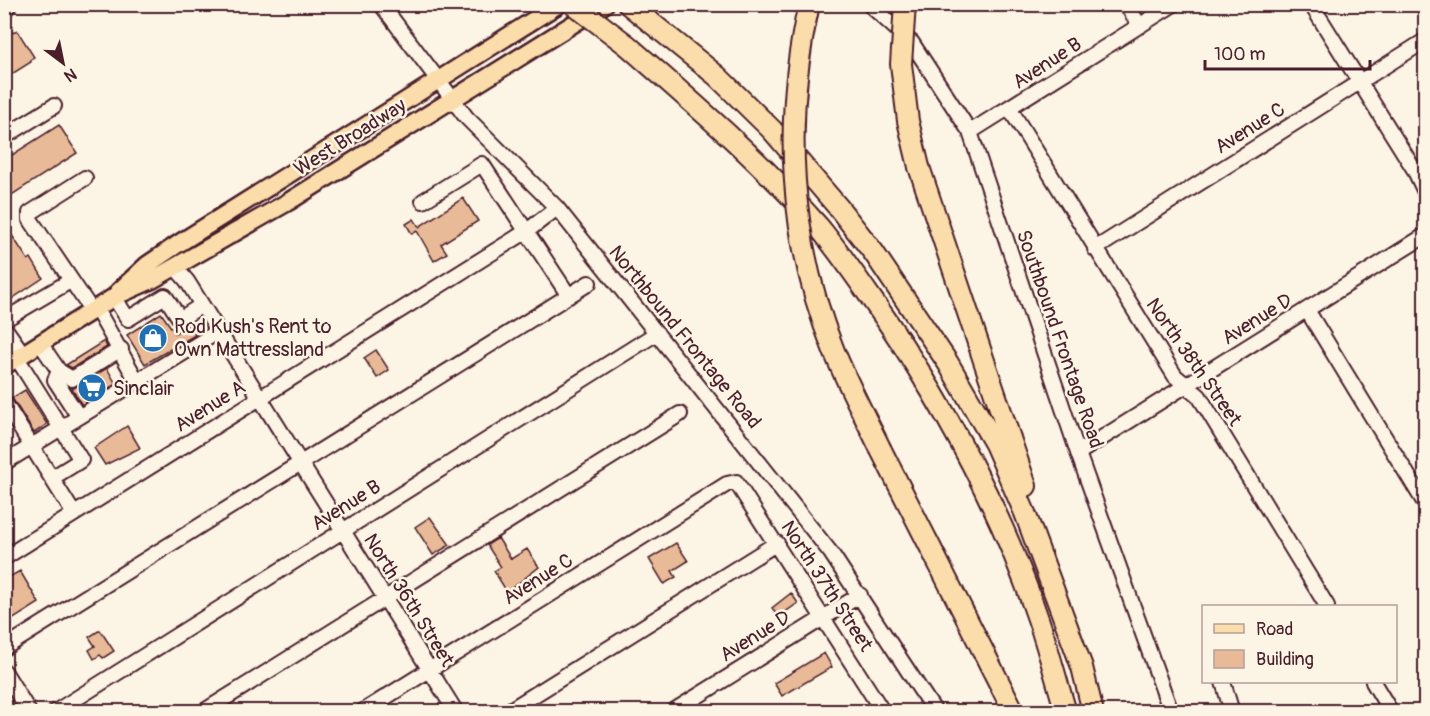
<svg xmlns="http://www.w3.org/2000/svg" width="1430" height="716" viewBox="0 0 1430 716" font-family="Pangolin,sans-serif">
<rect width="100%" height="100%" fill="#fcf5e5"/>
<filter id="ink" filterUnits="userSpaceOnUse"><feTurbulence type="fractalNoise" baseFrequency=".0167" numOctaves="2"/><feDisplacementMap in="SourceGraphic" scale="12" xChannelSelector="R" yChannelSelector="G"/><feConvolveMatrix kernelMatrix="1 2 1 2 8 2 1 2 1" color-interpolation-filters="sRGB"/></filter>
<g filter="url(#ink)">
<path fill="#e8ba98" stroke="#4a1f2b" stroke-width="1.5" d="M11,30L13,33L17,30L34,57L30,60L31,62L4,79V34Z
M59,125L77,153L4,200V160Z
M463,198L478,221L441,244L447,253L434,261L417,231L412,234L406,224L414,219L419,227Z
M4,223L28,260L31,258L43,278L4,304Z
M161,313L175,333L189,324L195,335L145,364L127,335Z
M104,341L107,347L72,368L66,365Z
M376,350L389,370L377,378L364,358Z
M107,368L116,384L82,405L72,389Z
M25,390L47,424L34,433L12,398Z
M127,426L140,448L105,465L94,448Z
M430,517L450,545L433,555L415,527Z
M498,538L511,559L527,549L539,567L507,592L494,571L501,567L487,545Z
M676,543L688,561L672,571L676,577L664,584L649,559Z
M20,571L39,603L4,625V580Z
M791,593L798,603L778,617L772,608Z
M100,630L114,651L103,658L100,655L94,659L89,650L95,646L89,637Z
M824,653L832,667L782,696L774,683Z"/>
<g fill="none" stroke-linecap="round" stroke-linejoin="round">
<g stroke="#4a1f2b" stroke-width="18">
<path id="minor" d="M381,4L466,117L557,208L831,553L935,712
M869,4L912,43L970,132L1078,453L1171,712
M1126,4L1140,26
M1311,4L1414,169L1426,194
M4,11L10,4
M1010,109L1175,376L1199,396L1327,606
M970,132L1174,4
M4,137L54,106
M85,178L30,213V219L92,311
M423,201L482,164L569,296
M1095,249L1426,40
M175,267L187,281L456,712
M114,297L128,319L165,296L180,319L202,305
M96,308L137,381
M1307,310L1426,505
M4,320L70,281
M4,327L23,354
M40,343L59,371L72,379L121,349
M17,358L81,460L52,478
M59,371L55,380L79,417
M4,402L74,514
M1078,453L1426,235
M4,463L219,331
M4,558L527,231L557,208
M4,648L589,283
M4,671L29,712
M1223,682L1232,712
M1373,682L1391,712
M55,712L657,333
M203,712L680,414
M362,712L727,484L736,482L883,712
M507,712L777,543
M672,712L860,595"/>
</g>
<g stroke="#4a1f2b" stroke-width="21">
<path id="major" d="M118,292L147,265L178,244L559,4
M4,366L114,297L152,280L288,202L605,4"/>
</g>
<g stroke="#4a1f2b" stroke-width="24">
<path id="highway" d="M628,4L717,76L772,130L838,207L874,253L948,363L995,444L1025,513L1082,667L1093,712
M627,45C693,103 760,160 818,226C842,255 863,287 885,318C947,410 1001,510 1037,616C1048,647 1056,680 1066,712
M919,167L1026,486
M881,450L1014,712"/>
</g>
<use href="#minor" stroke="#fcf5e5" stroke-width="14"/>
<use href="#major" stroke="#faddab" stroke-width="16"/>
<use href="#highway" stroke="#faddab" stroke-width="20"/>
<g stroke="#4a1f2b" stroke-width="24" stroke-linecap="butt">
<path id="highway-bridge" d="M573,4L627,45
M809,4C783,120 789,240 834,351C848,385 865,417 881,450
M905,4L901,64L908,121L919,167"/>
</g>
<use href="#highway-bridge" stroke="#faddab" stroke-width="20"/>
</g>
</g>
<defs>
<g id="shop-disc" transform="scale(1.5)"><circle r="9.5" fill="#1f6fb2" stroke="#fcf5e5"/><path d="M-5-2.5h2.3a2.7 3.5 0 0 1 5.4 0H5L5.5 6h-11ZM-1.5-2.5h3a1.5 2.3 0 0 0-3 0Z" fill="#fff"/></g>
<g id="supermarket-disc" transform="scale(1.5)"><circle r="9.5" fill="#1f6fb2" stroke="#fcf5e5"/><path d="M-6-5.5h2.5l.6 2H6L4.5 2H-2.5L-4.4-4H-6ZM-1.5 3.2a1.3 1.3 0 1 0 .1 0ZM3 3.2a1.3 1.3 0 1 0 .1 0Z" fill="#fff"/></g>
</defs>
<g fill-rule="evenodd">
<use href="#shop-disc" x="153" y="338"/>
<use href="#supermarket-disc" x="92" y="388"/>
</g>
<g text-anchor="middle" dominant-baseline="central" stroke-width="5" stroke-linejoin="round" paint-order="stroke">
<g font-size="20" fill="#4a1f2b" stroke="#fcf5e5">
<text transform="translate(1047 63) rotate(-33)">Avenue B</text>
<text transform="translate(1250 128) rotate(-32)">Avenue C</text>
<text transform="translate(350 137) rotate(-32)">West Broadway</text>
<text transform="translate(1257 319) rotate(-32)">Avenue D</text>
<text transform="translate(685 337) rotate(51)">Northbound Frontage Road</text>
<text transform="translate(1060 339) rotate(71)">Southbound Frontage Road</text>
<text transform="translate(1194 362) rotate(55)">North 38th Street</text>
<text transform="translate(210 406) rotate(-32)">Avenue A</text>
<text transform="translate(346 505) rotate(-32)">Avenue B</text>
<text transform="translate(538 579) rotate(-32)">Avenue C</text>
<text transform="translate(827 586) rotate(57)">North 37th Street</text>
<text transform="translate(409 600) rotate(58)">North 36th Street</text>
<text transform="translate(755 636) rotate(-32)">Avenue D</text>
</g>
<g font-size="20" fill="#4a1f2b" stroke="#fcf5e5" text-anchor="start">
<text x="174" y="326">Rod Kush's Rent to<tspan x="174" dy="23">Own Mattressland</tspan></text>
<text x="113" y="388">Sinclair</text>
</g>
</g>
<rect width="1430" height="716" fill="none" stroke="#fcf5e5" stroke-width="24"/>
<rect x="12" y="12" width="1406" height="692" fill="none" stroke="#4a1f2b" stroke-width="2" filter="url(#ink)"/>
<rect x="1202" y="605" width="195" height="78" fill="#fcf5e5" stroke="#b59f9b" stroke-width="1.5"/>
<rect x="1214" y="624" width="30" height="9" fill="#faddab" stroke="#b59f9b" stroke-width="1.5"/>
<text x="1256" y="635" font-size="18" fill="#4a1f2b">Road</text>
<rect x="1214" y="650" width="30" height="18" fill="#e8ba98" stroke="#b59f9b" stroke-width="1.5"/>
<text x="1256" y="665" font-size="18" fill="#4a1f2b">Building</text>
<g transform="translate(63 63) rotate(148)" stroke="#fcf5e5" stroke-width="4.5" paint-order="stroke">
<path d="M0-4.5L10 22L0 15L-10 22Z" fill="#4a1f2b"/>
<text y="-9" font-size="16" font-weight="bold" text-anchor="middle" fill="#4a1f2b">N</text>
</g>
<path d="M1205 60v9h165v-9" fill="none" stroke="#4a1f2b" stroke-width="3"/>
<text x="1214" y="60" font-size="18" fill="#4a1f2b" stroke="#fcf5e5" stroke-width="4.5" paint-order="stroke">100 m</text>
</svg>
